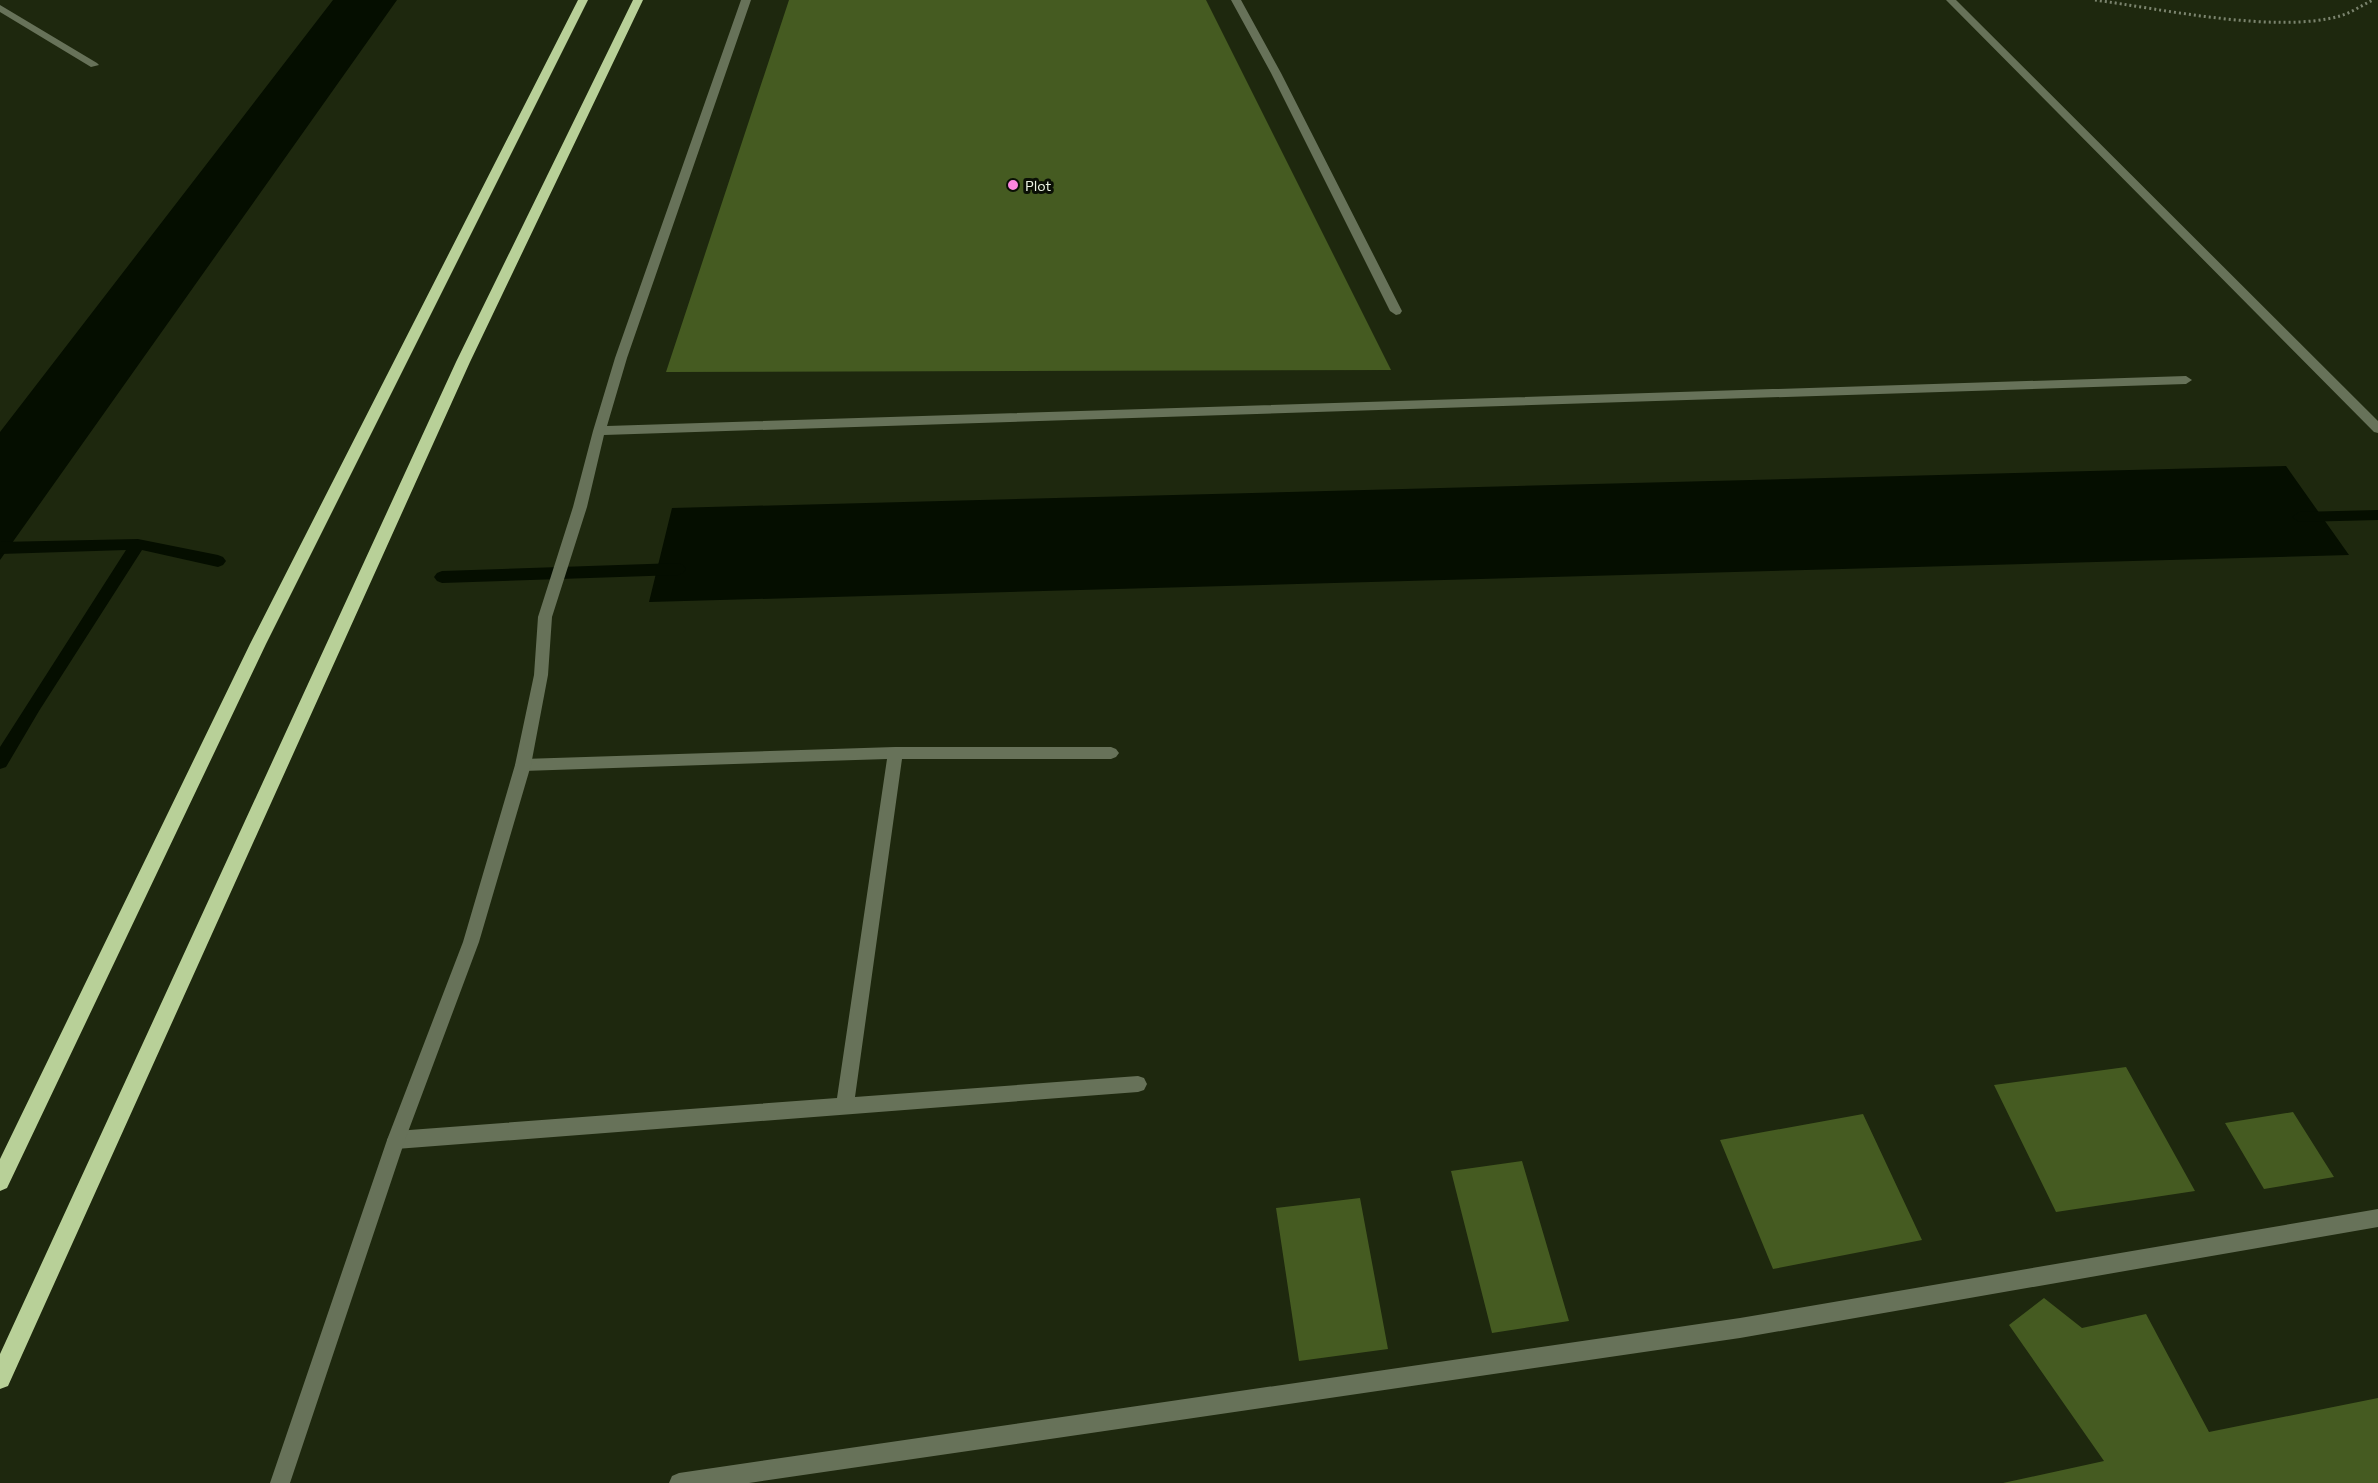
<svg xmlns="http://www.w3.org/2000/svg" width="2378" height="1483" viewBox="0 0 2378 1483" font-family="Commissioner,sans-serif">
<rect width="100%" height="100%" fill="#1e280e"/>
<path fill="#050e00" d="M333,0H397L0,560V432Z
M2286,466L2349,555L649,602L672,508Z"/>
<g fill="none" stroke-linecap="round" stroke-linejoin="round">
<path fill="#050e00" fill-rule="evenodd" d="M2378,510V520L2299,522L2292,517L2299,512Z
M138,539L218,555L223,557L226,561L223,565L218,567L142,550L39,711L6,767L0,769V747L126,550L0,554V542Z
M678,563L683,565L686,569L683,573L678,575L442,583L437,581L434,577L437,573L442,571Z"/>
</g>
<path fill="#455b21" d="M789,0H1206L1391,370L666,372Z
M2126,1067L2195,1191L2056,1212L1994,1085Z
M2293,1112L2334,1177L2264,1189L2225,1123Z
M1863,1114L1922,1240L1773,1269L1720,1140Z
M1522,1161L1569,1321L1492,1333L1451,1171Z
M1360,1198L1388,1349L1299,1361L1276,1208Z
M2044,1298L2082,1328L2146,1314L2209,1432L2378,1398V1483H2003L2104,1461L2009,1325Z"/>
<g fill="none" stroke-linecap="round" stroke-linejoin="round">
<path stroke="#7b846e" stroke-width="3" stroke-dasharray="2 3" stroke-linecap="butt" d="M2095,0C2162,9 2276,34 2340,16C2351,13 2362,5 2373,0"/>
<path fill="#677259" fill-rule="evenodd" d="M895,747H1111L1116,749L1119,753L1116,757L1111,759H902L855,1097L1138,1076L1144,1078L1147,1084L1144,1090L1138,1092L396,1149L390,1146L387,1140L390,1134L396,1131L837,1098L887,759L523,771L518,769L515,765L518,761L523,759Z"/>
<path fill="#677259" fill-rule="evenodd" d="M741,0H751L627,358L607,426L2186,376L2192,380L2186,384L604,435L587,507L552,617L548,675L531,765L479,942L405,1140L290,1483H270L387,1140L463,942L515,765L534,675L538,617L573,507L593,431L615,358Z
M1231,0H1241L1281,73L1402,311L1400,314L1396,315L1390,311L1271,73Z
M1946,0H1956L2378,421V433L2374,432Z
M0,5L97,63L99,65L91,67L0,12Z
M2378,1209V1227L1740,1338L749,1483H669L672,1476L679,1473L1740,1318Z"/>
<path fill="#b8d098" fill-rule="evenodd" d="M578,0H588L266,644L7,1188L0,1191V1159L250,644Z
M633,0H643L470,362L8,1386L0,1389V1354L456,362Z"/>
</g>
<circle fill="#fe86e0" stroke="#0a0f05" stroke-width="2" cx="1013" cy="185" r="6"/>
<g text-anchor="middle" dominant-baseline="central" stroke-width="6" stroke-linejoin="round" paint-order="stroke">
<g font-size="14" fill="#edf4e4" stroke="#0a0f05" text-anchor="start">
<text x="1025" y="185">Plot</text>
</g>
</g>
</svg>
